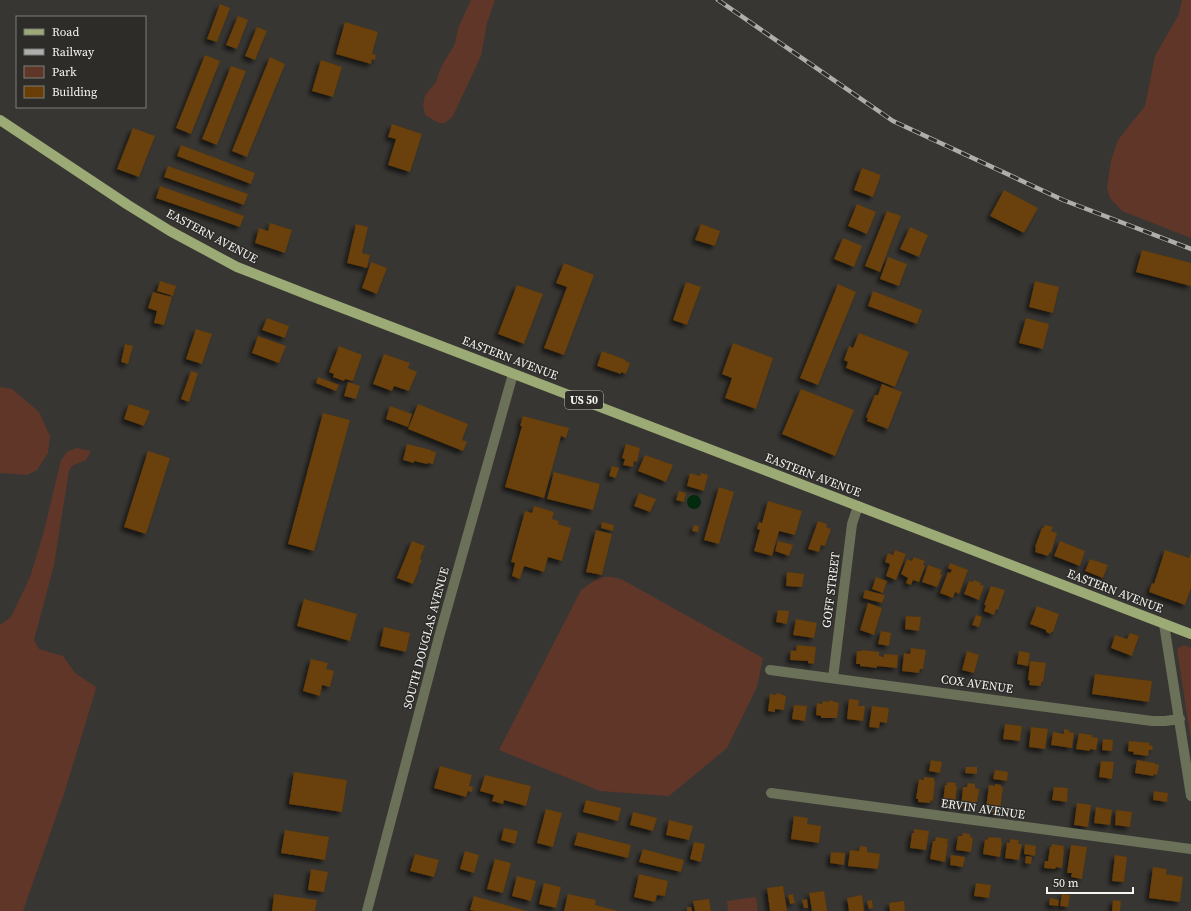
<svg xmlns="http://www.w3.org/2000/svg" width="1191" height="911" viewBox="0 0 1191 911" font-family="'Source Serif 4',serif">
<defs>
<filter id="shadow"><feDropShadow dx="-3.5" dy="3.5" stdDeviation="2" flood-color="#0009"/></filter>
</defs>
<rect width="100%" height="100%" fill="#373633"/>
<path fill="#603629" d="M471,0H495L487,23L481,56L453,116L445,123H439L425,115L423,105L425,95L436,82L441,67L455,44L458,28Z
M1182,0H1191V238L1122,211L1110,198L1107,188L1111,161L1118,140L1145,106L1155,56L1179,14Z
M0,387L12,389L39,412L50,436L48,453L37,470L27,475L0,473Z
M77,448L91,451L86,460L72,466L69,471L54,565L34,640L39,649L63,656L75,673L96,687L95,692L64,794L23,911H0V625L11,617L30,577L43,535L61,460L68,451Z
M603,577H612L621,579L763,658L757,687L727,748L669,796L600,791L499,750L581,590L595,580Z
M1184,645L1191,648V741L1177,649Z
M756,897L758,911H728L727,901Z"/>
<path fill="#022b0d" d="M687 502a7 7 0 1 1 14 0a7 7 0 1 1-14 0Z"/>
<path fill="#6a3f07" filter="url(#shadow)" d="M220,4L230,8L217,42L207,39Z
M238,16L248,20L237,49L226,45Z
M345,22L378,32L372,54L376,55L375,60L372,59L371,64L336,54Z
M257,27L267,31L255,60L245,56Z
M205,55L220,61L191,134L176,128Z
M270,57L285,64L247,157L232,151Z
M321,60L342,67L333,97L312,91Z
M231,66L246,71L217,145L202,139Z
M392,124L422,134L410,172L388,165L396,139L388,137Z
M133,128L155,136L139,177L117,169Z
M181,145L255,173L251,184L177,156Z
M168,166L248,194L244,205L164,177Z
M862,168L881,175L873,197L854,190Z
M160,186L244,216L240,227L156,198Z
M1004,190L1038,208L1024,233L990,216Z
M857,204L876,212L867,234L848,226Z
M887,211L901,216L880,272L865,266Z
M270,223L292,230L285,253L255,243L259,228L268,231Z
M356,224L368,227L362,253L370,255L367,268L347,263Z
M701,224L720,231L715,246L695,240Z
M910,227L928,235L919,257L900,249Z
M843,238L862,246L854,267L834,259Z
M1142,250L1191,263V286L1136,272Z
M888,257L907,264L899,286L880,279Z
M371,262L387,268L377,294L362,288Z
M564,263L594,275L564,355L544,348L567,287L556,283Z
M160,281L176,286L173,296L157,291Z
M1035,281L1059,287L1053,313L1029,307Z
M686,282L701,287L687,325L673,320Z
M838,284L856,292L818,385L800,378Z
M517,285L543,294L524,344L498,334Z
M873,291L922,310L917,324L868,306Z
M153,292L172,297L164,325L154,323L157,311L148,308Z
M267,318L289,326L285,338L262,330Z
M1026,318L1049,324L1043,349L1019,343Z
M196,329L212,334L202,364L186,359Z
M859,333L909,352L895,387L846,368L848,362L844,360L849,346L853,348Z
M258,336L286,346L279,363L252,353Z
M733,343L773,358L756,409L725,398L732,378L722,374Z
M125,344L133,346L128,364L121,362Z
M339,346L362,355L353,381L345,379L344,381L333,377L334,374L329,372Z
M602,351L626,360L625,361L630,363L626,374L621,372V374L597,366Z
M384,354L410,363L408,368L417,372L409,391L394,386L392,391L373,384Z
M191,371L198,373L189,402L181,399Z
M318,377L339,385L336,391L316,383Z
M348,382L360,386L356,399L344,396Z
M882,384L902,392L888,429L867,421L868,418L866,417L875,395H878Z
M801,389L854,410L835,456L782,434Z
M129,404L150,411L144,426L124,419Z
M418,404L468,424L462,440L467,442L463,451L408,429Z
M390,406L412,414L408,427L386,419Z
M323,413L350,420L314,551L288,544Z
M523,416L569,428L566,438L561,436L544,498L505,487L522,426H520Z
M407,444L431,450V451L436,452L433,464L428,463L427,464L414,461V463L403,460Z
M626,444L640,448L637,462L634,461L633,467L623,465L625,459L622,458Z
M148,451L170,458L146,534L124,527Z
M645,455L673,465L666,482L638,471Z
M612,466L619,468L616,478L609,476Z
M554,472L600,484L593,510L547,499Z
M690,473L700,476L701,473L708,475L704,491L687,486Z
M719,487L734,492L719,544L704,540Z
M679,491L686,493L684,502L676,500Z
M639,493L656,499L650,512L634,506Z
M768,501L802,511L795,535L779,531L772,556L754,551L760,530L757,529L759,522L762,523Z
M534,506L554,512L552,519L559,521L558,524L571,528L562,561L548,557L544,572L524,566L520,579L512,576L515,563L511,562L525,511L532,513Z
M818,521L827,524L826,527L831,529L825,546L821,545L819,552L808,549Z
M602,522L614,525L613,531L601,528Z
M694,525L699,526L698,532L692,531Z
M1045,525L1053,527L1051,531L1057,533L1051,553L1050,552L1048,556L1035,552L1036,548L1035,547L1042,528H1043Z
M596,530L612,534L602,575L586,572Z
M412,541L425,546L420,559L422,560L418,569H419L413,584L397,578Z
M778,541L793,545L789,556L775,551Z
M1060,541L1085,551L1080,566L1054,556Z
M895,550L906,554L896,580L886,576L890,564L885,562L888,553L893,555Z
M1165,550L1189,558L1191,552V588L1185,605L1149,592L1152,583L1154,584Z
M914,557L925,561L923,565L925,566L919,582L913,580L911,585L906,583L908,578L901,574L907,559L912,561Z
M1090,559L1108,565L1103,578L1085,571Z
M950,563L968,570L959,594L955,592L953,598L940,593L948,572L950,573L952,570L948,568Z
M928,565L942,570L940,574L942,575L937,587L922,582Z
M787,572L804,574L802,587L786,586Z
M876,577L887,581L883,593L872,589Z
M974,580L981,583L980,585L984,586L979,600L964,594L969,581L973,582Z
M991,586L1005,590L998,610L996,609L994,615L984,611L986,605H984Z
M865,590L885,595L882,603L863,598Z
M304,599L357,614L350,641L297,626Z
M868,603L882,608L874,635L860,630Z
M1037,606L1059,614L1053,632H1051V634L1046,632V630L1030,624Z
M778,610L789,611L787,624L776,622Z
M976,615L982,617L979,627L972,625Z
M906,616L921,617L919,631L905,629Z
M796,619L817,623L814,638L793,635Z
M384,627L410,633L406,652L380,646Z
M881,631L891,633L889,646L878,644Z
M1130,633L1139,636L1132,656L1111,648L1115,635L1127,639Z
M797,645L816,647L814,664L808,663V661L790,660L791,650L796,651Z
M911,648L926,650L923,669H920L919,673L902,671L904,653L910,654Z
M862,650L879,652V656L884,657V654L898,655L897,668L877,666V668L860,666V664H856L857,651H862Z
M967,651L979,655L974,673L962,670Z
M1019,651L1030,653L1028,666L1017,664Z
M311,659L328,663L326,669L334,671L330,687L322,685L320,696L303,691Z
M1030,661L1046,663L1043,682H1041V686L1029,685L1030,681L1028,680Z
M1095,674L1152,681L1149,702L1092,694Z
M777,693L786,696L784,710L775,709V712L768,711L770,694L776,695Z
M849,699L859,700L858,706H865L863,721L847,719Z
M829,700L839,703L837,718H821V716L816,715L817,703L822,704L823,701L829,702Z
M794,705L807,706L805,721L792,719Z
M872,706L889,708L887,723L880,722L879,728L869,727Z
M1005,724L1022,726L1020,741L1003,739Z
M1031,727L1048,729L1045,749L1029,747Z
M1064,729L1069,730V732L1074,733L1072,748L1051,745L1053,732L1064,734Z
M1079,733L1092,735V737L1098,738L1096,750L1090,749V751L1076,749Z
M1103,739L1113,740L1112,751L1102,750Z
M1129,741L1150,743L1149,745L1153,746L1152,750H1149L1148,756L1133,754L1134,752L1128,751Z
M931,760L942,762L940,773L929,771Z
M1137,760L1155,763V764L1159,765L1157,775L1154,774L1153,776L1135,773Z
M1101,761L1114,762L1112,779L1099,777Z
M440,766L472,775L469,786L473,787L472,792L468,791L466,797L434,788Z
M966,767H977V774L965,773Z
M995,770L1008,772L1007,781L993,779Z
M294,772L347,780L342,812L289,804Z
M485,775L531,786L526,806L504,800L503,804L492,801L494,795L480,791Z
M924,777L934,778V781L935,782L933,801L931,800L930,803L918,802V799H916L919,779L924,780Z
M947,782L956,783L955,786H957L955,803H954L953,806H944L945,802H943L945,785H947Z
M968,783L975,784V788L979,789L977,802H975L974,808L961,807L963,787H967Z
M995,784L1001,785V787H1003L1000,810L998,809V813L987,812V808H986L989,785L995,786Z
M1054,787L1068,788L1067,802L1052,800Z
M1154,791L1168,793L1167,802L1153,800Z
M586,800L621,808L618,821L583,812Z
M1077,803L1091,805L1088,827L1074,825Z
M1096,807L1112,810L1110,825L1094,823Z
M546,809L562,813L553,847L537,843Z
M1116,810L1132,812L1130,827L1115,825Z
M633,812L657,818L653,831L630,825Z
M794,816L808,818L807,824L821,826L819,843L791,839Z
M669,820L693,826L689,840L666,835Z
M504,828L518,831L515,844L501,840Z
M914,829L929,831L926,850L910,848L912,833H914Z
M285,830L329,837L325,860L281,853Z
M578,832L631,845L628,858L574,845Z
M963,833L970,834V837L973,838L971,852L956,850L958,836H962Z
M936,837L948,839L947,844H948L945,862L930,859L933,841H935Z
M988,837L1001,838V842H1002L1000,857L983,854L985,839L988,840Z
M1010,839L1019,840L1018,844H1022L1019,860L1005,858L1007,842L1010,843Z
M694,842L705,844L701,862L690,859Z
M1025,844L1036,846L1035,856L1024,854Z
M1052,844L1064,846L1063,849H1064L1062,868L1056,867L1055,869L1044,868L1045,861H1048L1050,847H1051Z
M1071,845L1087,847L1082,879L1071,877L1072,873H1067Z
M860,846L867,847V852L880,854L878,869L848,866L850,850L859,851Z
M643,849L684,860L681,872L639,862Z
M465,851L479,855L474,873L460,869Z
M831,852L845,853L844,865L830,863Z
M415,854L439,860L434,877L410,871Z
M951,855L965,857L963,867L950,865Z
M1115,855L1127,857L1124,882L1112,881Z
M1026,856L1032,857L1031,864L1025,863Z
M495,859L511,863L503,893L487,889Z
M1153,867L1167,869L1166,874L1183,877L1180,902L1149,898Z
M311,869L328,872L324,892L308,890Z
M639,874L668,881L665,896L657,895L655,902L634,897Z
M517,876L536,881L531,901L512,896Z
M544,883L561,887L556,908L539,904Z
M976,883L991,885L989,898L974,896Z
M783,886L787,911H770L767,888Z
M824,891L827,911H812L809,893Z
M274,894L317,900L315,911H272Z
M568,894L596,900L595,905L618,911H564Z
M793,894L795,903L790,904L788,895Z
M1062,894L1070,895L1068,907L1060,906Z
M862,895L864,911H849L847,898Z
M474,896L527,911H475L470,910Z
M1050,898L1059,900L1058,906L1049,905Z
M709,899L711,911H695L693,901Z
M807,899L808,908H804L802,900Z
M872,900L873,908L869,909L867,901Z
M1113,900L1121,901L1120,911H1112Z
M904,901L905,911H890L889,903Z
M687,907H691L692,911H687Z"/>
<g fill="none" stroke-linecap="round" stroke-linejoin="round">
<path stroke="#6a7158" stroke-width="10" d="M1164,624L1191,796
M770,670L1152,721H1165L1180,719
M833,678L852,524L858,506
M771,793L1191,849
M367,911L439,637L513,374"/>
<path stroke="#9caa76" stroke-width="10" d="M0,120L128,205L170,231L237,267L311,296L1191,634"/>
<g stroke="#aeaeac" stroke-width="4.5">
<path id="rail" d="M718,0L893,121L1063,200L1191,249"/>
</g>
<use href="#rail" stroke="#2d2c29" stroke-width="3" stroke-dasharray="9" stroke-linecap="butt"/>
</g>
<g text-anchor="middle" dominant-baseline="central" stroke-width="3" stroke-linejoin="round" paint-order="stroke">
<rect fill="#2d2c29" stroke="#b9b9b6" stroke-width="1" x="565" y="391" width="38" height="18" rx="3"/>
<g font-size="11" font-weight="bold" fill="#f5f5f3">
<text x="584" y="400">US 50</text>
</g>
<g font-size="12" fill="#f5f5f3" stroke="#2d2c29">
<text transform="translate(212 236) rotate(28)">EASTERN AVENUE</text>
<text transform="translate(510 358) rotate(21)">EASTERN AVENUE</text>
<text transform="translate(813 475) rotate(21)">EASTERN AVENUE</text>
<text transform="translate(831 590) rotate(-83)">GOFF STREET</text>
<text transform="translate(1115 591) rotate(21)">EASTERN AVENUE</text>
<text transform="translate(426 638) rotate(-75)">SOUTH DOUGLAS AVENUE</text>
<text transform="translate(977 684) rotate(8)">COX AVENUE</text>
<text transform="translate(983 809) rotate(8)">ERVIN AVENUE</text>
</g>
</g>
<rect x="16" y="16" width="130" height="92" fill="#2d2c29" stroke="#7d7c7a"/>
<rect x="24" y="29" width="20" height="6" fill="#9caa76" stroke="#7d7c7a"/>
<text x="52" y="36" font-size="12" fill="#f5f5f3">Road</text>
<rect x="24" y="49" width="20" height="6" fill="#aeaeac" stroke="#7d7c7a"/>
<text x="52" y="56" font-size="12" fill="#f5f5f3">Railway</text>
<rect x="24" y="66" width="20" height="12" fill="#603629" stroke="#7d7c7a"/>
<text x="52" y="76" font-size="12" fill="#f5f5f3">Park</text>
<rect x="24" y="86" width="20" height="12" fill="#6a3f07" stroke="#7d7c7a"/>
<text x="52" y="96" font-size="12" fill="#f5f5f3">Building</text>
<path d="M1047 887v6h86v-6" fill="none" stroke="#f5f5f3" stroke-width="2"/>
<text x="1053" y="887" font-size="12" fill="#f5f5f3" stroke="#2d2c29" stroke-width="3" paint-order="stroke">50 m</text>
</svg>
